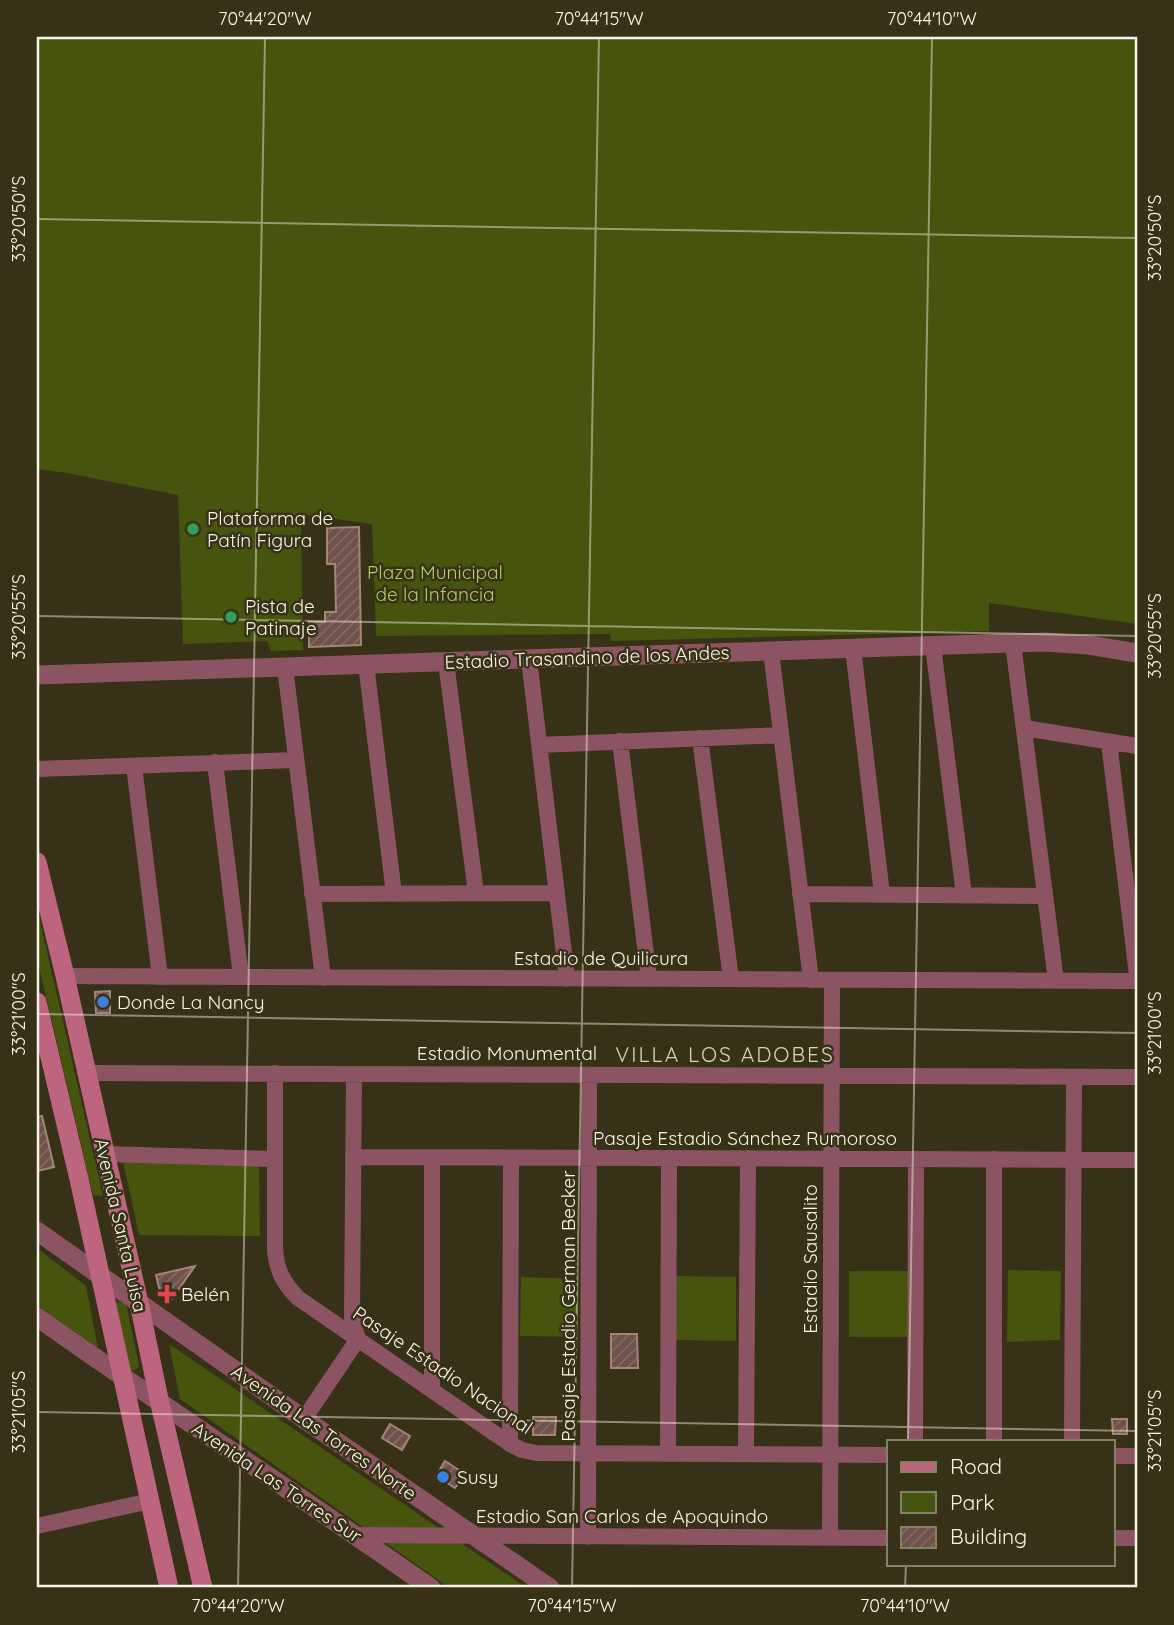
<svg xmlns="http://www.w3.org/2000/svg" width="1174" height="1625" viewBox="0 0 1174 1625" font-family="Quicksand,sans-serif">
<defs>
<pattern id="building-hatch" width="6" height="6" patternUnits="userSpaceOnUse" patternTransform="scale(1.75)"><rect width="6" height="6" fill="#6d514a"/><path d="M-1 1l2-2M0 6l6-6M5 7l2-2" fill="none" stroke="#836b64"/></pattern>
</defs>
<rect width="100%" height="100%" fill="#373118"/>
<path fill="#46540e" d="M37,37H1137V624L989,603V631L611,641L610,634L376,636L372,524L301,514L303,650L271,651L267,641L183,644L178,495L67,473L37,469Z
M37,908L103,1196L93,1195L37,958Z
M123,1161L259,1164L260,1236L139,1235Z
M37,1248L86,1286L98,1348L37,1305Z
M1008,1270L1061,1271L1060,1340L1007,1342Z
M849,1271H911L910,1337H849Z
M674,1276L736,1277V1341L673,1340Z
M521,1277L578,1279L577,1337L520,1336Z
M120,1302L125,1304L127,1308L139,1366L138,1368L133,1371L127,1368L112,1303Z
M169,1344L527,1588H450L180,1399Z
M573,1584L640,1585V1588H579Z"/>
<path fill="url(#building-hatch)" stroke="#a3847d" stroke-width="2" d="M359,527L361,645L309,647V622H325V612H336L335,564H327V528Z
M110,991V1013H96L95,992Z
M42,1116L54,1167L37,1171V1117Z
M195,1266L171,1300L161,1296L156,1275Z
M611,1334H637L638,1368H611Z
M533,1417H556L555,1435H533Z
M1112,1419H1127V1434H1113Z
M390,1424L410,1436L402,1450L382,1438Z
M445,1461L465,1474L455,1488L436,1476Z"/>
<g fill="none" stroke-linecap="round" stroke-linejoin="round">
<path stroke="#8c5462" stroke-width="16" d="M1013,643L1056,981
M933,646L964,895
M853,648L882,894
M771,651L811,980
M529,659L567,979
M446,662L476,893
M366,664L394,894
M285,667L323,978
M1024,728L1137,746
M700,738L731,979
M620,741L649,979
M1109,742L1137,975
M539,745L781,735
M215,762L241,977
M134,766L160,977
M37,769L296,760
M312,894L557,893
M800,894L1045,896
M65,976L1137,981
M87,1073L1137,1077
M275,1073V1248C276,1269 283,1283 298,1298L510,1444L522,1450L536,1453L889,1455
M105,1154L275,1159
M353,1157L1137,1160
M432,1390V1158
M304,1419L358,1339L352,1317L354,1074
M915,1441L916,1159
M994,1441V1159
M1072,1441L1074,1077
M510,1444L511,1158
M668,1454L669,1158
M746,1454L748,1158
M1113,1456H1137
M37,1526L150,1501
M355,1535L889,1538
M588,1537L589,1075
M830,1538L832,980
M1113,1538H1137"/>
<path stroke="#8c5462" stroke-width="19" d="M37,675L1044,642L1088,645L1137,653
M37,1231L304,1419L550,1588
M37,1317C167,1409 301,1497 431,1588"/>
<path stroke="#bd657e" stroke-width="19" d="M37,862L65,976L139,1303L160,1404L203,1588
M37,1002L79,1179L169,1588"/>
</g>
<path fill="none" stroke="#f8f4e5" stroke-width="2" stroke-opacity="0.45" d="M37,219L1137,238M37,616L1137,636M37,1014L1137,1033M37,1412L1137,1431M908,1441L932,37M238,1588L265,37M572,1588L599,37M905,1588L906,1564"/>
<g fill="#2e9e5b" stroke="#373118" stroke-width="2.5">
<circle cx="193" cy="529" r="7"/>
<circle cx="231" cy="617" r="7"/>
</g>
<g fill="#3f7fe0" stroke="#373118" stroke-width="2.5">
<circle cx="103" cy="1002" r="7"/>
<circle cx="443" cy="1477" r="7"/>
</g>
<path fill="#e0444e" stroke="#373118" stroke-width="2.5" d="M163.5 1283.5h7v7h7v7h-7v7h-7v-7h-7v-7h7z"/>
<g text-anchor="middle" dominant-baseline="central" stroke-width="5" stroke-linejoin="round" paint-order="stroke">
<g font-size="19" fill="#f8f4e5" stroke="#373118" text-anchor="start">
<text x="207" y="518">Plataforma de<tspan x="207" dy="22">Patín Figura</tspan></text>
<text x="245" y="606">Pista de<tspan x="245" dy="22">Patinaje</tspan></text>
<text x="117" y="1002">Donde La Nancy</text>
<text x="181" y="1294">Belén</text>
<text x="457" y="1477">Susy</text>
</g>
<g font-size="19" fill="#b2cd60" stroke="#373118">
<text x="435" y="572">Plaza Municipal<tspan x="435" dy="22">de la Infancia</tspan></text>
</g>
<g font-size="19" fill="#f8f4e5" stroke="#373118">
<text transform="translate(587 657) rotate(-2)">Estadio Trasandino de los Andes</text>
<text x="601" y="958">Estadio de Quilicura</text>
<text x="507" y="1053">Estadio Monumental</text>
<text x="745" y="1138">Pasaje Estadio Sánchez Rumoroso</text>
<text transform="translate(121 1225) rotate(77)">Avenida Santa Luisa</text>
<text transform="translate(810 1259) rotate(-90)">Estadio Sausalito</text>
<text transform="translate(568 1306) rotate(-90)">Pasaje Estadio German Becker</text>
<text transform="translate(443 1370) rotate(34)">Pasaje Estadio Nacional</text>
<text transform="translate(324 1432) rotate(35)">Avenida Las Torres Norte</text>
<text transform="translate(277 1482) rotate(34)">Avenida Las Torres Sur</text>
<text x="622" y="1516">Estadio San Carlos de Apoquindo</text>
</g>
<g font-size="21" letter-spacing="2" fill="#dbd3b6" stroke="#373118">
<text x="725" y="1054">VILLA LOS ADOBES</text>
</g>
</g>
<rect width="1174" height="1625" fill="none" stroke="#373118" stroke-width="77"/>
<rect x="887" y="1440" width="228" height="126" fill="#373118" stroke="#847f6a" stroke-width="2"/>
<rect x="901" y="1462" width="35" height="10" fill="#bd657e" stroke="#847f6a" stroke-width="2"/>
<text x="950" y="1474" font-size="21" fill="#f8f4e5">Road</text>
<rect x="901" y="1492" width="35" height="21" fill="#46540e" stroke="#847f6a" stroke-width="2"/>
<text x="950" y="1510" font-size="21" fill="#f8f4e5">Park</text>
<rect x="901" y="1527" width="35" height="21" fill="url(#building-hatch)" stroke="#847f6a" stroke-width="2"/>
<text x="950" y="1544" font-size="21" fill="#f8f4e5">Building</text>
<rect x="38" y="38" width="1098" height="1548" fill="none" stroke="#f8f4e5" stroke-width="2.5"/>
<g font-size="18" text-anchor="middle" fill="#f8f4e5">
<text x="265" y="25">70°44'20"W</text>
<text x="599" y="25">70°44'15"W</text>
<text x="932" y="25">70°44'10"W</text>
<text transform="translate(19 219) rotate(-90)" y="6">33°20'50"S</text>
<text transform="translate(1155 238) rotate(-90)" y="6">33°20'50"S</text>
<text transform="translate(19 617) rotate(-90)" y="6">33°20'55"S</text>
<text transform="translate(1155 636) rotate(-90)" y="6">33°20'55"S</text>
<text transform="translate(19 1014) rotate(-90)" y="6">33°21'00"S</text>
<text transform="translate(1155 1033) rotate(-90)" y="6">33°21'00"S</text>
<text transform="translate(19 1412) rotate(-90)" y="6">33°21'05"S</text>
<text transform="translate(1155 1431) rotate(-90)" y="6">33°21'05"S</text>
<text x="238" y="1612">70°44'20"W</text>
<text x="572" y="1612">70°44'15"W</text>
<text x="905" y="1612">70°44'10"W</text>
</g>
</svg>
